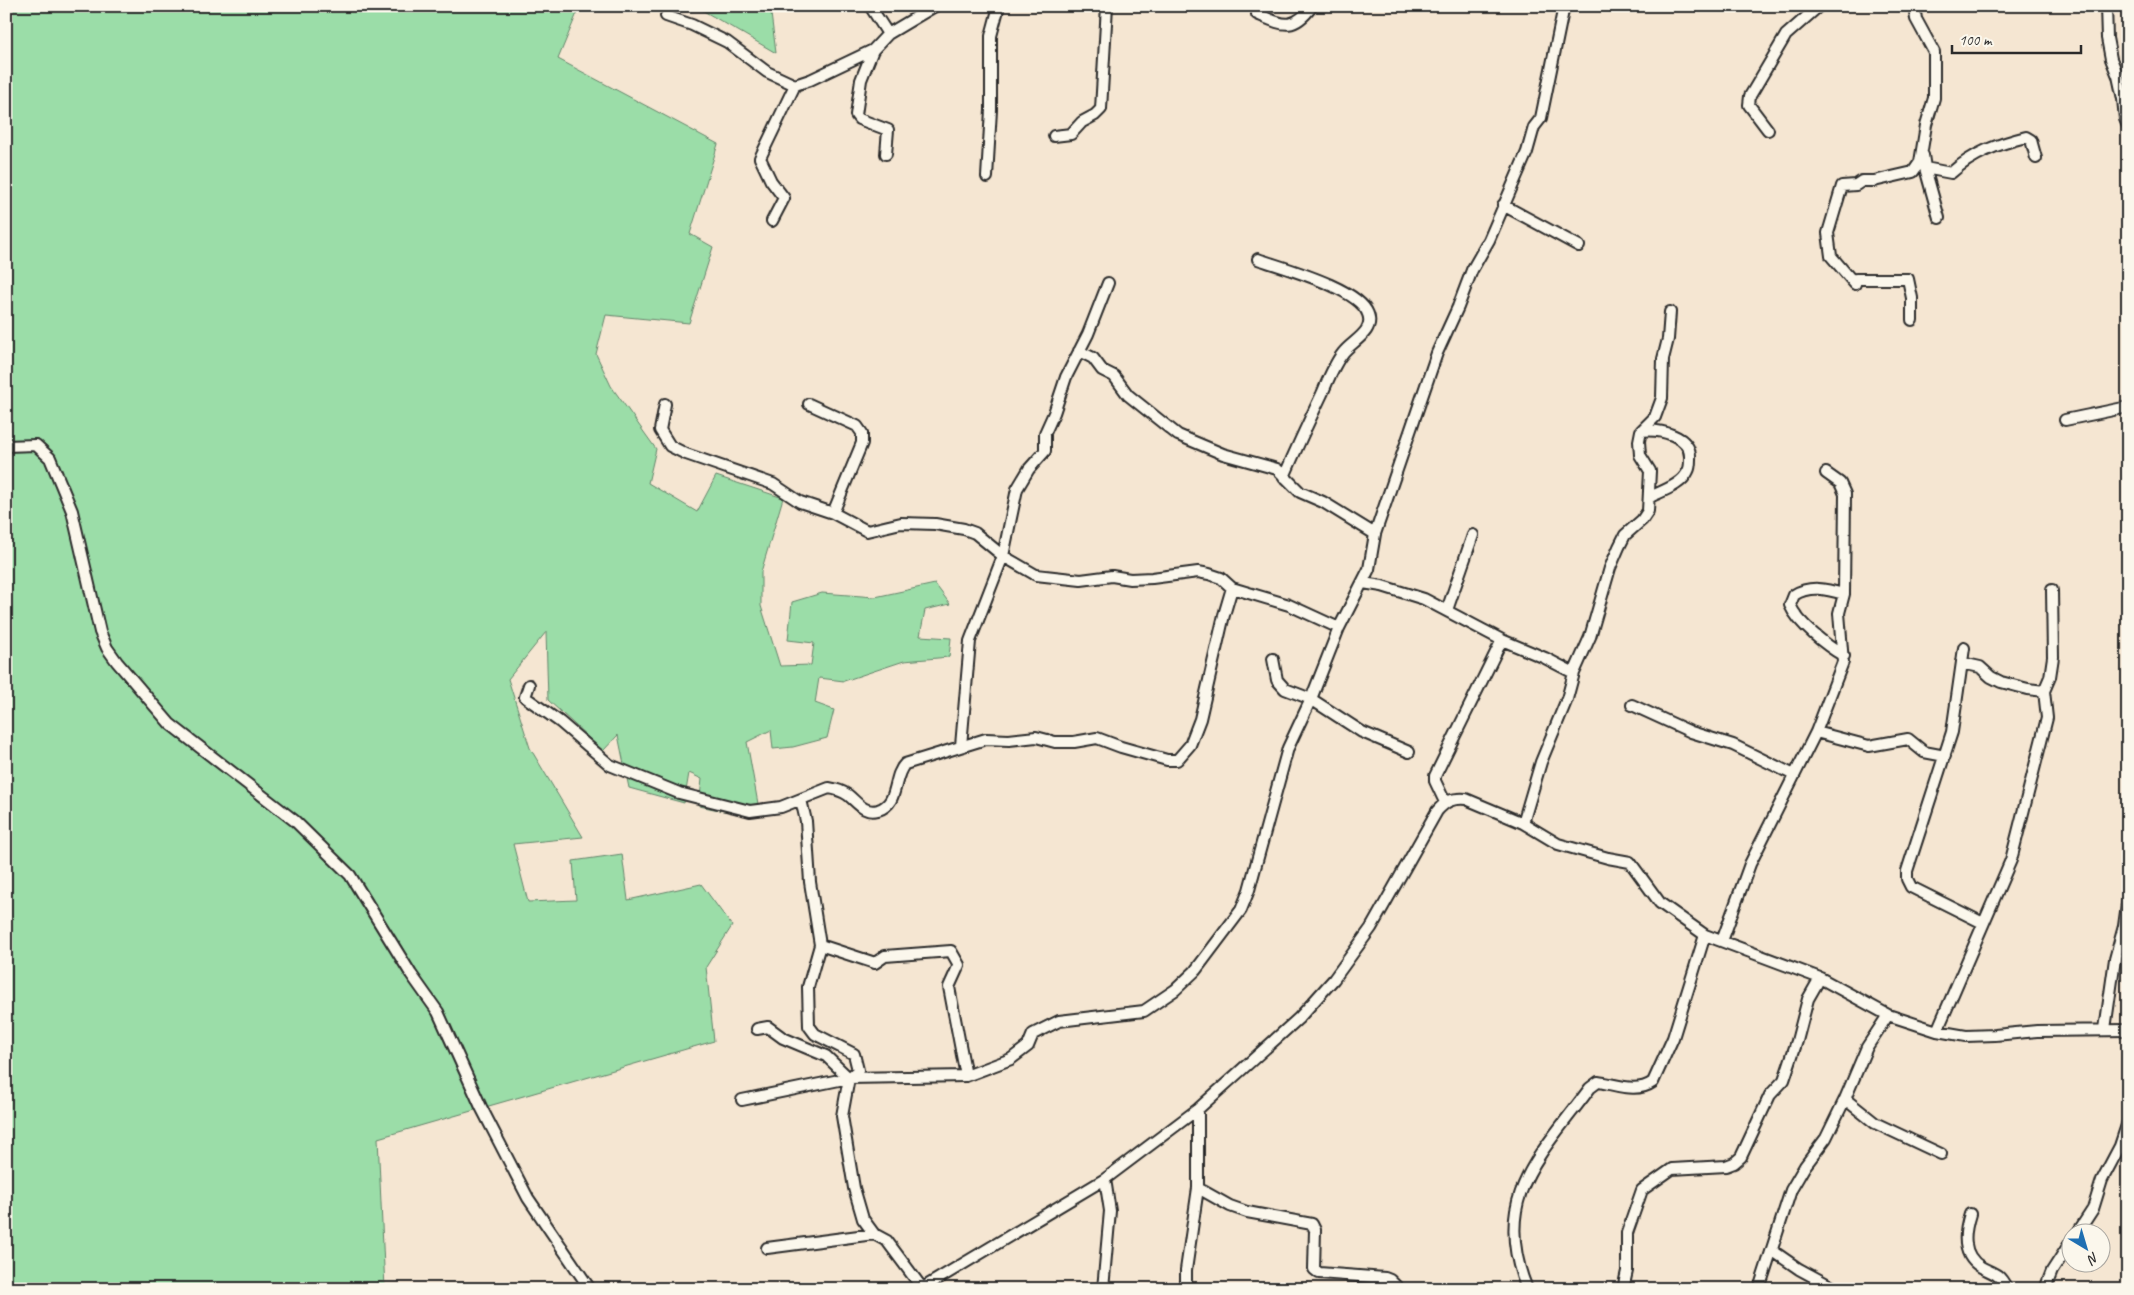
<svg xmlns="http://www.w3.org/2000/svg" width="2134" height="1295" viewBox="0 0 2134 1295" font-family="Caveat,sans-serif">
<rect width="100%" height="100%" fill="#f5e6d2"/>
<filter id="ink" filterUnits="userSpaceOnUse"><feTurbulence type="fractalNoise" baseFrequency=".02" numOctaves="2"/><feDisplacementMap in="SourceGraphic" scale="10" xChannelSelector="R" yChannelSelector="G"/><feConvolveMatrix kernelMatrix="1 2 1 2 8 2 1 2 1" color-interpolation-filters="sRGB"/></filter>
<g filter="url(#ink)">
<path fill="#9bdda8" stroke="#63846a" d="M6,6H580L558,59L718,144L690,234L713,247L689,323L606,315L596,354L611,386L656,449L648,483L697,512L716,476L783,498L761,572V606L780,666L811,665L814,643L788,640L792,602L822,593L875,597L935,584L950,604L925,610L920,636L951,638L949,657L904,661L844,681L819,678L815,703L834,710L827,738L793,747L773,749L771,730L747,742L760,815L729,812L699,806L702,779L689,773L684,803L629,788L618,735L603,751L548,700L546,632L508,679L530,748L583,837L513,844L528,902L576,900L573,861L622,854L628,900L701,884L732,926L706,967L714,1041L378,1138L385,1289H6Z
M695,6H770L776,53Z"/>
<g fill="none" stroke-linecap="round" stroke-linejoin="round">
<g stroke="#2b2b2b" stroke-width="14">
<path id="minor" d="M870,6L888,34L873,50L861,80L856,115L859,119L888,130L886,154
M2106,6L2107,38L2111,59L2118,76L2123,99
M1257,14C1283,25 1293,32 1312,6
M666,16L692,25L727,42L767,72L795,85
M888,34L935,6
M2128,96L2123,99L2125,119L2128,126
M1768,130L1749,105L1750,96L1786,35L1819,6
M1054,136L1071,134L1082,122L1095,115L1101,109L1107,6
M1923,155L1925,168L1951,173C1973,153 1998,144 2026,137L2031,140L2036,158
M1925,168L1939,218
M987,177L991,110V36L999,6
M1503,205L1579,246
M772,221L784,198L771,181L760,158L795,85L810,80L873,50
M1258,259C1283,268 1359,288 1368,314C1375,332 1352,341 1343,353C1334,364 1328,380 1322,394C1309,421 1296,449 1284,477
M1912,320V298L1908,279H1856L1855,284L1831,256L1828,233L1842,186L1856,185L1862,181H1874L1913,172L1920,162L1926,125L1934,98V52L1916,19L1914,6
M1079,351L1093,358L1102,370L1114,376L1128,395L1178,435L1223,454L1277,469L1300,492L1323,502L1375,534
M665,404L660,430L670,446L686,454L773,484L800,502L833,513L867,531L901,523L935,524L964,529L975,533L1003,556L1036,575L1081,580L1112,576L1130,579L1152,578L1198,572L1209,574L1221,578L1232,588L1289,605L1339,628
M809,404L857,426L862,433V443L833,513
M2065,420L2128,407
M1641,431C1659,429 1692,435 1690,459C1690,462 1690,468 1688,471C1682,485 1662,491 1650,497
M6,446L36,445L50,458L72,511L100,632L107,648L117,662L170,724L295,821L350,875L411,974L438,1012L481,1107L528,1198L590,1289
M1363,583L1382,586L1424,599L1502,640L1545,658L1574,673
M1844,594C1826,589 1810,585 1794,595L1790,605C1798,624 1827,646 1844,656
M1447,610L1473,535
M1964,648L1952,732L1907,871V879L1911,887L1983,923
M1273,659L1277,680L1285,689L1311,699L1362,732L1409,752
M1962,663L1980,667L1991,677L2001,682L2028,689L2044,691
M529,685L525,697L560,722L610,765L679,793L750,811L781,807L829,788C836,789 842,791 848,795C857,802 864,814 878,810C900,803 892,777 905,764L986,739L1009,740L1036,737L1055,742H1074L1097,738L1121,747L1167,760H1177L1190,745L1200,719L1224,615L1232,588
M1632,705L1691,732L1733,745L1794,775
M1816,732L1869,746L1908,739L1924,752L1945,756
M961,746L970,641L1003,556L1017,489L1029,469L1045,451V433L1054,413L1066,377L1088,334L1108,283
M801,800L806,821L810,882L820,945L808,987L809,1026L815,1034L854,1054L858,1070L849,1078L842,1116L854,1188L863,1219L874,1234
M1445,802L1435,781V776L1502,640
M1523,823L1541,762L1567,699L1574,673L1590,637L1610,568L1619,547L1625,535L1642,520L1648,511L1650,471L1640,455L1639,441L1641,431L1655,417L1662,398L1663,359L1668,339L1670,312
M1722,941L1750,864L1816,732L1843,662L1839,613L1844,594L1845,494L1840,483L1826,473
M820,945L875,963L885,956L951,951L959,965L949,987L966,1076
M757,1029L768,1027L783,1038L826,1056L849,1078
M2105,1029L2115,959L2124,926L2128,897
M1937,1031L2011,860L2047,718L2044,691L2050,677L2053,657L2052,590
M1845,1099L1875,1123L1941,1154
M742,1100L849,1078L966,1076L1011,1059L1028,1046L1033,1034L1059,1021L1144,1011L1175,990L1195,971L1241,910L1249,890L1288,748L1311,699L1339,628L1369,569L1375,534L1437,353L1458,307L1472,270L1489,240L1527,152L1534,127L1541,118L1564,6
M1198,1188L1230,1206L1247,1212L1312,1224L1315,1230L1314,1269L1319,1273L1385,1278L1390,1280L1399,1289
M1970,1214C1964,1233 1961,1255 1981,1267C1986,1270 1993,1272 1998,1276C2002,1279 2005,1285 2007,1289
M2078,1232L2093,1209L2102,1180L2120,1146L2128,1122
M767,1248L874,1234L887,1241L922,1288
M1773,1251L1799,1269L1836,1289
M921,1289L1105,1179L1198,1109L1299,1018L1334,979L1371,928L1437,811C1446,801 1452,798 1466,799L1523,823L1558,844L1608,858L1630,862L1660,903L1705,935L1820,978L1888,1015L1937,1031L1966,1036L1995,1035L2037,1031L2128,1030
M1103,1289L1110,1211L1105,1179
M1186,1289V1270L1198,1188V1109
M1527,1289C1490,1198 1540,1156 1590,1088L1598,1082C1616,1084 1636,1094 1653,1082L1673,1038L1705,935
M1623,1289L1627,1271V1233L1642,1190L1672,1169L1726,1166L1734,1163L1741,1157L1770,1095L1784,1080L1797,1041L1808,999L1820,978
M1759,1289L1791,1190L1805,1166L1826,1138L1845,1099L1867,1047L1888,1015
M2045,1289L2052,1271L2072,1240"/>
</g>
<use href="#minor" stroke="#fbf7ec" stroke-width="10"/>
</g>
</g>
<rect width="2134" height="1295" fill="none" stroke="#fbf7ec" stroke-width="25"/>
<rect x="12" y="12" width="2109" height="1270" fill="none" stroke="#2b2b2b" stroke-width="2" filter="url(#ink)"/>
<g transform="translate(2086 1248) rotate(142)"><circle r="24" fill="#fbf7ec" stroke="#a8a59f"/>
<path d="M0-4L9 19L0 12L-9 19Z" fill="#1f6fb2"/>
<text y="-8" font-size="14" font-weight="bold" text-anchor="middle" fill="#2b2b2b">N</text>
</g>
<path d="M1952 45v8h129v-8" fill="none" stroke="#2b2b2b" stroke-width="2.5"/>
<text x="1959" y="45" font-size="15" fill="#2b2b2b" stroke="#fbf7ec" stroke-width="4" paint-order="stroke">100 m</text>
</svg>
